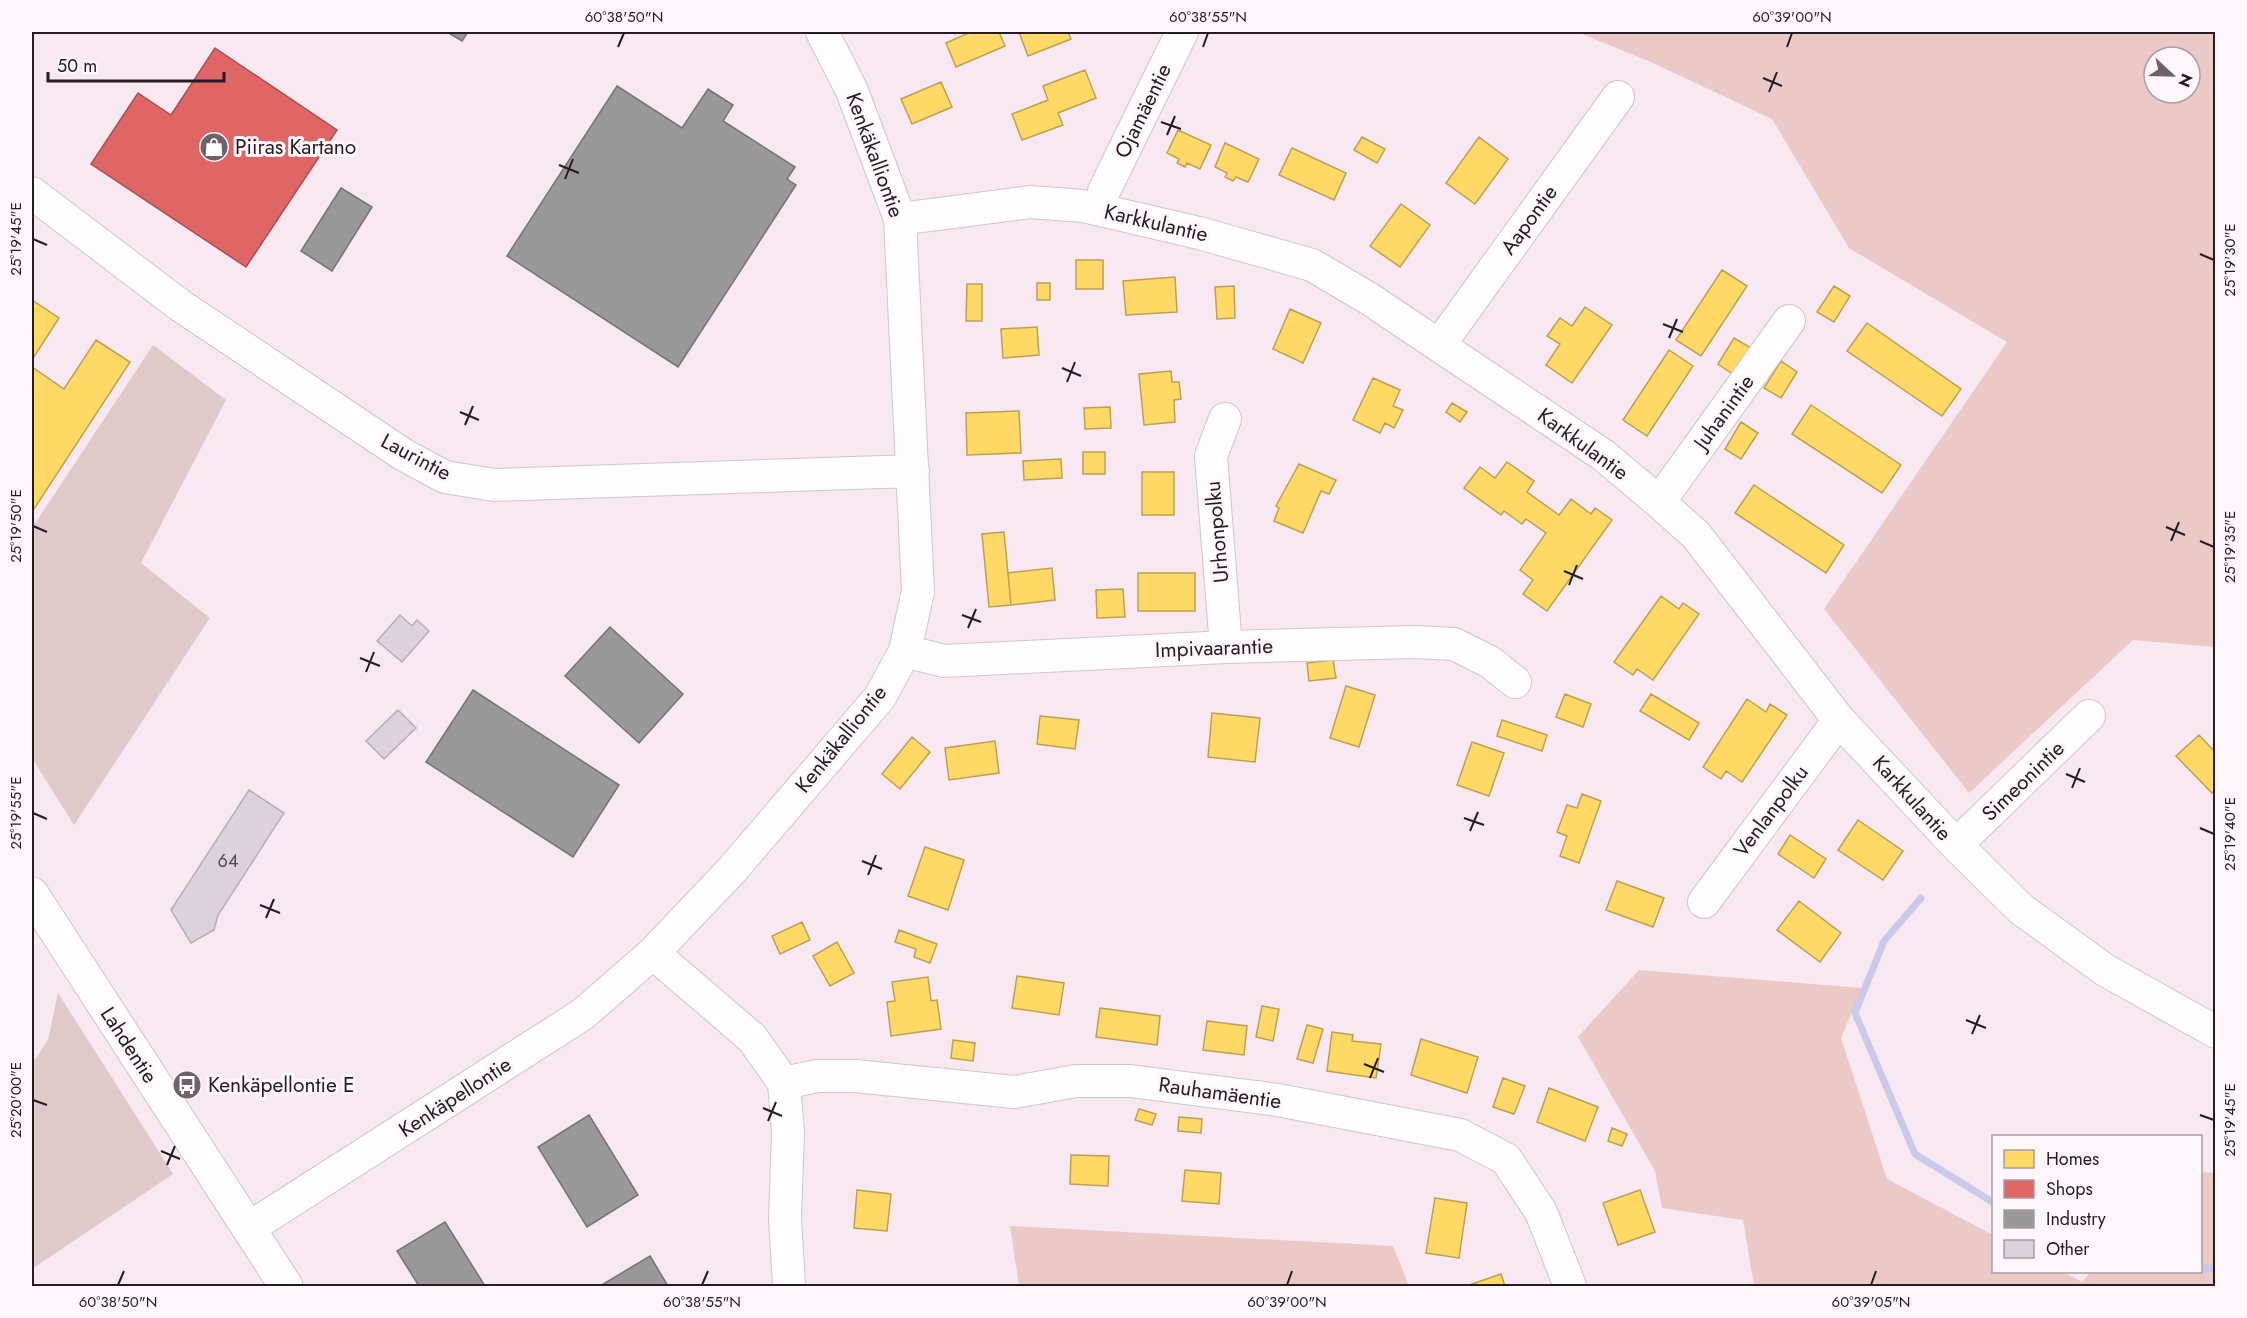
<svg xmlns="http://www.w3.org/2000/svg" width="2247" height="1318" viewBox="0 0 2247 1318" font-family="Jost,sans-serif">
<rect width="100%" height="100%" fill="#f7e8f2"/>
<path fill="#e0c9c9" d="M153,345L226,400L141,563L210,618L74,825L32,758V528Z
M58,993L173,1174L32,1269V1064L48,1040Z"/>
<path fill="#eac9c7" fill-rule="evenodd" d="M1577,32H2215V647L2133,640L1969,793L1824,609L2007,342L1849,248L1772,119L1651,62ZM2154,57H2190V93H2154Z
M1639,970L1862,988L1841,1038L1887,1179L1993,1235L1994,1272H2063L2082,1282L2091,1272H2200L2201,1172L2215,1173V1286H1754L1743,1220L1662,1208L1655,1171L1578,1037Z
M1010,1226L1393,1246L1409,1286H1019Z"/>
<path fill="#ffd966" stroke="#bea052" stroke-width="1.5" d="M971,32H999L1005,46L956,67L946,43Z
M1019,32H1068L1071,39L1028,56Z
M1085,70L1096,98L1058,113L1063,125L1022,140L1012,114L1048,100L1043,86Z
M941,82L952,107L912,124L901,99Z
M1178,130L1211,145L1200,169L1187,163L1185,167L1177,163L1179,159L1167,153Z
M1362,137L1385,149L1377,163L1354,150Z
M1479,137L1508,159L1475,204L1446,183Z
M1225,143L1259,159L1248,182L1236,177L1233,181L1225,177L1227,173L1215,167Z
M1292,148L1346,173L1334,200L1279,175Z
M1401,204L1430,225L1400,267L1370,246Z
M1076,260H1103V289H1076Z
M1722,270L1747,286L1701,356L1676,340Z
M1175,277L1177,312L1126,315L1123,281Z
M1037,283H1050V300H1037Z
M967,284H982V321H966Z
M1234,286L1235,318L1217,319L1215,287Z
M1834,286L1850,296L1834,322L1817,312Z
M32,300L59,318L32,360Z
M1585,307L1612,325L1572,383L1546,365L1560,344L1547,336L1560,318L1572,326Z
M1290,309L1321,323L1303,363L1273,349Z
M1867,323L1961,389L1942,416L1847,351Z
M1037,327L1039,355L1003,358L1001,329Z
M1734,338L1751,348L1734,375L1718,364Z
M96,340L130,362L32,512V367L64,389Z
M1669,350L1693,366L1647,436L1623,420Z
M1781,361L1797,372L1781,398L1764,388Z
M1171,371L1172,382H1179L1181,399L1174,400L1175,422L1144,425L1139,374Z
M1373,378L1400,390L1393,406L1403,410L1394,428L1385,423L1380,433L1353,420Z
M1452,403L1467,412L1460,422L1446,412Z
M1811,405L1901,465L1882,493L1792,434Z
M1110,407L1111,428L1085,429L1084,408Z
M1019,411L1021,453L967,455L966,413Z
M1741,422L1758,433L1741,459L1725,449Z
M1083,452H1105V474H1083Z
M1061,459L1062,478L1024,480L1023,461Z
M1507,462L1534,481L1527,492L1559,515L1571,499L1591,514L1595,508L1612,520L1547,611L1523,594L1533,580L1520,570L1546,533L1526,519L1522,524L1504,511L1501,515L1464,488L1480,467L1495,478Z
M1299,464L1336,480L1329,494L1321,491L1303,533L1274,521L1279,508L1276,506Z
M1142,472H1174V515H1142Z
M1754,485L1844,545L1826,573L1735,513Z
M1004,532L1011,605L989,607L982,534Z
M1052,568L1055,600L1011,605L1008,573Z
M1138,573H1195V611H1138Z
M1123,589L1125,617L1097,618L1096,590Z
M1661,596L1679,609L1683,603L1699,614L1653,680L1637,669L1633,675L1614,662Z
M1333,660L1336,678L1309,681L1307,663Z
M1346,686L1375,695L1359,747L1330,738Z
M1565,694L1591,704L1583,727L1556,717Z
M1651,694L1699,723L1689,740L1640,711Z
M1747,699L1766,712L1770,704L1787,715L1742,782L1726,771L1721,779L1703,767Z
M1212,713L1260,718L1255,762L1208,757Z
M1040,716L1079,720L1075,749L1037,744Z
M1502,720L1547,735L1542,751L1497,736Z
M2199,735L2216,753V790L2212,793L2176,756Z
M912,737L930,752L900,789L882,774Z
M995,741L999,773L949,780L945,748Z
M1472,742L1504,753L1489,796L1457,785Z
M1582,794L1601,801L1579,863L1560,856L1567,836L1557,832L1567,805L1577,808Z
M1858,820L1903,851L1883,880L1838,850Z
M1790,835L1826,859L1814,878L1778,854Z
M925,847L964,860L948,910L908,896Z
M1617,881L1664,898L1653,927L1606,910Z
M1799,901L1841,933L1820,962L1777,930Z
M802,922L810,940L780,954L772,936Z
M899,930L937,944L930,963L914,957L916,949L895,942Z
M837,942L854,973L830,986L813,956Z
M1017,976L1064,983L1059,1015L1012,1008Z
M928,977L931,1001L937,1000L941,1029L891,1036L887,1002L895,1001L892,982Z
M1262,1006L1279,1009L1273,1041L1256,1037Z
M1100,1008L1160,1016L1157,1045L1096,1037Z
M1207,1021L1247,1026L1244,1055L1203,1050Z
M1307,1025L1323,1029L1313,1063L1297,1059Z
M1332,1032L1353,1035L1352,1041L1381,1044L1376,1078L1327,1071Z
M1421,1039L1478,1057L1467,1093L1411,1075Z
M953,1040L975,1043L973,1061L951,1058Z
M1503,1078L1525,1086L1514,1114L1493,1107Z
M1549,1088L1598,1107L1585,1141L1537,1122Z
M1139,1109L1156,1114L1152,1125L1135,1120Z
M1179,1117L1202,1119L1201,1133L1178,1131Z
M1612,1128L1627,1134L1622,1146L1608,1141Z
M1071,1155L1109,1156L1108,1186L1070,1184Z
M1185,1170L1221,1173L1219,1204L1182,1201Z
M857,1190L891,1194L887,1231L854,1228Z
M1640,1190L1655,1232L1618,1245L1603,1203Z
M1435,1198L1467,1203L1459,1258L1426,1253Z
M1501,1274L1505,1286H1473L1472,1284Z"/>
<path fill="#e06666" stroke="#a84f52" stroke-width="1.5" d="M215,48L337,130L246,267L91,164L138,93L171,115Z"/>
<path fill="#999" stroke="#767376" stroke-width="1.5" d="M447,32H468L462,41Z
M617,86L682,128L708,89L733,105L723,121L795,167L787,179L796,185L678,367L507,256Z
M341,188L372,207L332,271L301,251Z
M610,627L683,694L639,743L565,676Z
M473,690L619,785L573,857L426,762Z
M589,1115L638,1195L587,1227L538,1147Z
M445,1222L485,1286H419L397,1251Z
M650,1256L668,1286H600Z"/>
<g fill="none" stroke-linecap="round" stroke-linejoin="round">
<path stroke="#c9c9e9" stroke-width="7" d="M1921,898L1884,941L1855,1013L1915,1154L1994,1203
M2200,1267L2216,1270"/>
</g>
<path fill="#dcd2de" stroke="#b8aeb9" stroke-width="1.5" d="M400,615L412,626L417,620L429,631L402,662L377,641Z
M398,710L416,728L384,759L366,741Z
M249,790L284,813L218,915L214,930L191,943L171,910Z"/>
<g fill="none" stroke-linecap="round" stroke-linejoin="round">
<g stroke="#d2c5ce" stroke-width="34">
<path id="minor" d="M1104,191L1182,32
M32,193L181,306L404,455L445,477L494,485L913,471
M900,219L1030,202L1083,206L1199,233L1312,265L1368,298L1603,455L1659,502L1696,535L1839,720L1956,845L2021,909L2105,970L2216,1032
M1440,344L1618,97
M1225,419L1211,456L1226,647
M1659,502L1789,321
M905,651L944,661L1226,647L1415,642L1454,644L1490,662L1515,682
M1956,845L2089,716
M1704,902L1839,720
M784,1083L817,1076H855L1014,1092L1076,1081H1130L1278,1100L1460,1135L1506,1159L1541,1212L1570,1286
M249,1228L583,1014L653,953
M789,1286L785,1218L788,1133L784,1083L752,1038L653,953L732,870L880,697L905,651L918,591L900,219L852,91L822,32"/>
</g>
<g stroke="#d2c5ce" stroke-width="35">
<path id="major" d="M32,894L286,1286"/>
</g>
<use href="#minor" stroke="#fefcfd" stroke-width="32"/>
<use href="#major" stroke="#fefcfd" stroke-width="33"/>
</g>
<path fill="none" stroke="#261a23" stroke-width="2" d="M618,47L624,33M1203,47L1208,33M1787,47L1792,33M1763,78L1782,86M1769,92L1777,72M1161,122L1181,129M1167,135L1175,116M559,165L579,173M565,179L573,159M33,239L47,245M2200,254L2214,260M1663,324L1683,332M1669,338L1677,319M1062,368L1081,376M1067,382L1075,362M460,412L479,420M465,425L473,406M33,526L47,532M2166,527L2185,535M2171,541L2179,522M2200,541L2214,547M1564,571L1583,579M1569,585L1577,565M962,615L981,622M968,628L976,609M360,658L380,666M366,672L374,652M2066,774L2085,782M2072,788L2080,768M33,813L47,819M1464,818L1484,825M2200,828L2214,834M1470,831L1478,812M862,861L882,869M868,875L876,855M260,905L280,913M266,918L274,899M1966,1020L1986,1028M1972,1034L1980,1015M1364,1064L1384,1072M1370,1078L1378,1058M33,1100L47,1105M763,1108L782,1116M2200,1115L2214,1120M768,1121L776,1102M161,1151L180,1159M167,1165L175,1146M118,1285L124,1271M702,1285L708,1271M1287,1285L1292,1271M1871,1285L1876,1271"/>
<defs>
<g id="shop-disc" transform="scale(1.5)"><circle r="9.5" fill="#6f626b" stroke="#fdf6fb"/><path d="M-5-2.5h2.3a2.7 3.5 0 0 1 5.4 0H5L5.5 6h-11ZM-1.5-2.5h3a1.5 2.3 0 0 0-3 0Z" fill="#fff"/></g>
<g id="bus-disc" transform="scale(1.5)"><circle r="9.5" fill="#6f626b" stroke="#fdf6fb"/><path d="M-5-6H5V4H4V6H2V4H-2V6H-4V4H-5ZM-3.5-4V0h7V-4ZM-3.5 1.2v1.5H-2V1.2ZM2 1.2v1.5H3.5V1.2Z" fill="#fff"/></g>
</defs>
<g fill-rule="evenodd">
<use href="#shop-disc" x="214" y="147"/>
<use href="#bus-disc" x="187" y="1085"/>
</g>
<g text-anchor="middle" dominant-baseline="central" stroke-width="6" stroke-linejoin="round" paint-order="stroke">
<g font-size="18" fill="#544852">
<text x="228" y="861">64</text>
</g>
<g font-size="21" fill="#261a23" stroke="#fdf6fb">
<text transform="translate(1143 111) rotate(-64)">Ojamäentie</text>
<text transform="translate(875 155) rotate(70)">Kenkäkalliontie</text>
<text transform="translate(1529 220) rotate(-54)">Aapontie</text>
<text transform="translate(1156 223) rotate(13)">Karkkulantie</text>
<text transform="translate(1724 412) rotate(-54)">Juhanintie</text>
<text transform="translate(1583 444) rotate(36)">Karkkulantie</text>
<text transform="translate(416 457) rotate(28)">Laurintie</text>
<text transform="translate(1217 532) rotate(-95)">Urhonpolku</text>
<text transform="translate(1214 648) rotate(-2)">Impivaarantie</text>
<text transform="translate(841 739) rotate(-51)">Kenkäkalliontie</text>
<text transform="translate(2023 781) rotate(-44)">Simeonintie</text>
<text transform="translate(1912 798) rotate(48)">Karkkulantie</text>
<text transform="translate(1771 811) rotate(-53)">Venlanpolku</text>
<text transform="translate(129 1045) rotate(57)">Lahdentie</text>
<text transform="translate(1220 1093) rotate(8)">Rauhamäentie</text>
<text transform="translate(455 1097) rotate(-33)">Kenkäpellontie</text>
</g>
<g font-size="21" fill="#261a23" stroke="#fdf6fb" text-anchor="start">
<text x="235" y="147">Piiras Kartano</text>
<text x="208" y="1085">Kenkäpellontie E</text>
</g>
</g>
<rect width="2247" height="1318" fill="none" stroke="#fdf6fb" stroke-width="66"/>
<rect x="1992" y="1135" width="210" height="138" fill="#fdf6fb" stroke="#a79ea5" stroke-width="1.5"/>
<rect x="2004" y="1150" width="30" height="18" fill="#ffd966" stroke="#a79ea5" stroke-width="1.5"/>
<text x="2046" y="1165" font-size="18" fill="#261a23">Homes</text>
<rect x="2004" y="1180" width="30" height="18" fill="#e06666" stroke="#a79ea5" stroke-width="1.5"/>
<text x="2046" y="1195" font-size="18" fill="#261a23">Shops</text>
<rect x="2004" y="1210" width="30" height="18" fill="#999999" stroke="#a79ea5" stroke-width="1.5"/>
<text x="2046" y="1225" font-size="18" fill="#261a23">Industry</text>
<rect x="2004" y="1240" width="30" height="18" fill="#dcd2de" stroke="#a79ea5" stroke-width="1.5"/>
<text x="2046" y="1255" font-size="18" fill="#261a23">Other</text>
<g transform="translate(2172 75) rotate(112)"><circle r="28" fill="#fdf6fb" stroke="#a79ea5" stroke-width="1.5"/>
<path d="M0-4.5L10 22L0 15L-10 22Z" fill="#6f626b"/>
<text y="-9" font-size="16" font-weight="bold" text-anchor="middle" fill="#261a23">N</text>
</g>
<path d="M48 72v9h176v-9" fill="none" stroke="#261a23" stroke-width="3"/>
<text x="57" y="72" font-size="18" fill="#261a23" stroke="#fdf6fb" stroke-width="4.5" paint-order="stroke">50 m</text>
<rect x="33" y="33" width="2181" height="1252" fill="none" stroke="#261a23" stroke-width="2"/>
<g font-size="15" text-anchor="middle" fill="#261a23">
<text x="624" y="22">60°38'50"N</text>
<text x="1208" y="22">60°38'55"N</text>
<text x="1792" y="22">60°39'00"N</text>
<text transform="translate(16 239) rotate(-90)" y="5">25°19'45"E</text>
<text transform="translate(2230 260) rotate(-90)" y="5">25°19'30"E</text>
<text transform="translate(16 526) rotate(-90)" y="5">25°19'50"E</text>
<text transform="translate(2230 547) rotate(-90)" y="5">25°19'35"E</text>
<text transform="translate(16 813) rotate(-90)" y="5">25°19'55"E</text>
<text transform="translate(2230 834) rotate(-90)" y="5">25°19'40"E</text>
<text transform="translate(16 1100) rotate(-90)" y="5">25°20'00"E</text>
<text transform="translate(2230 1120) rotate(-90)" y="5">25°19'45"E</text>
<text x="118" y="1307">60°38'50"N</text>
<text x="702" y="1307">60°38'55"N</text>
<text x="1287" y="1307">60°39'00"N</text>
<text x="1871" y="1307">60°39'05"N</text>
</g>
</svg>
